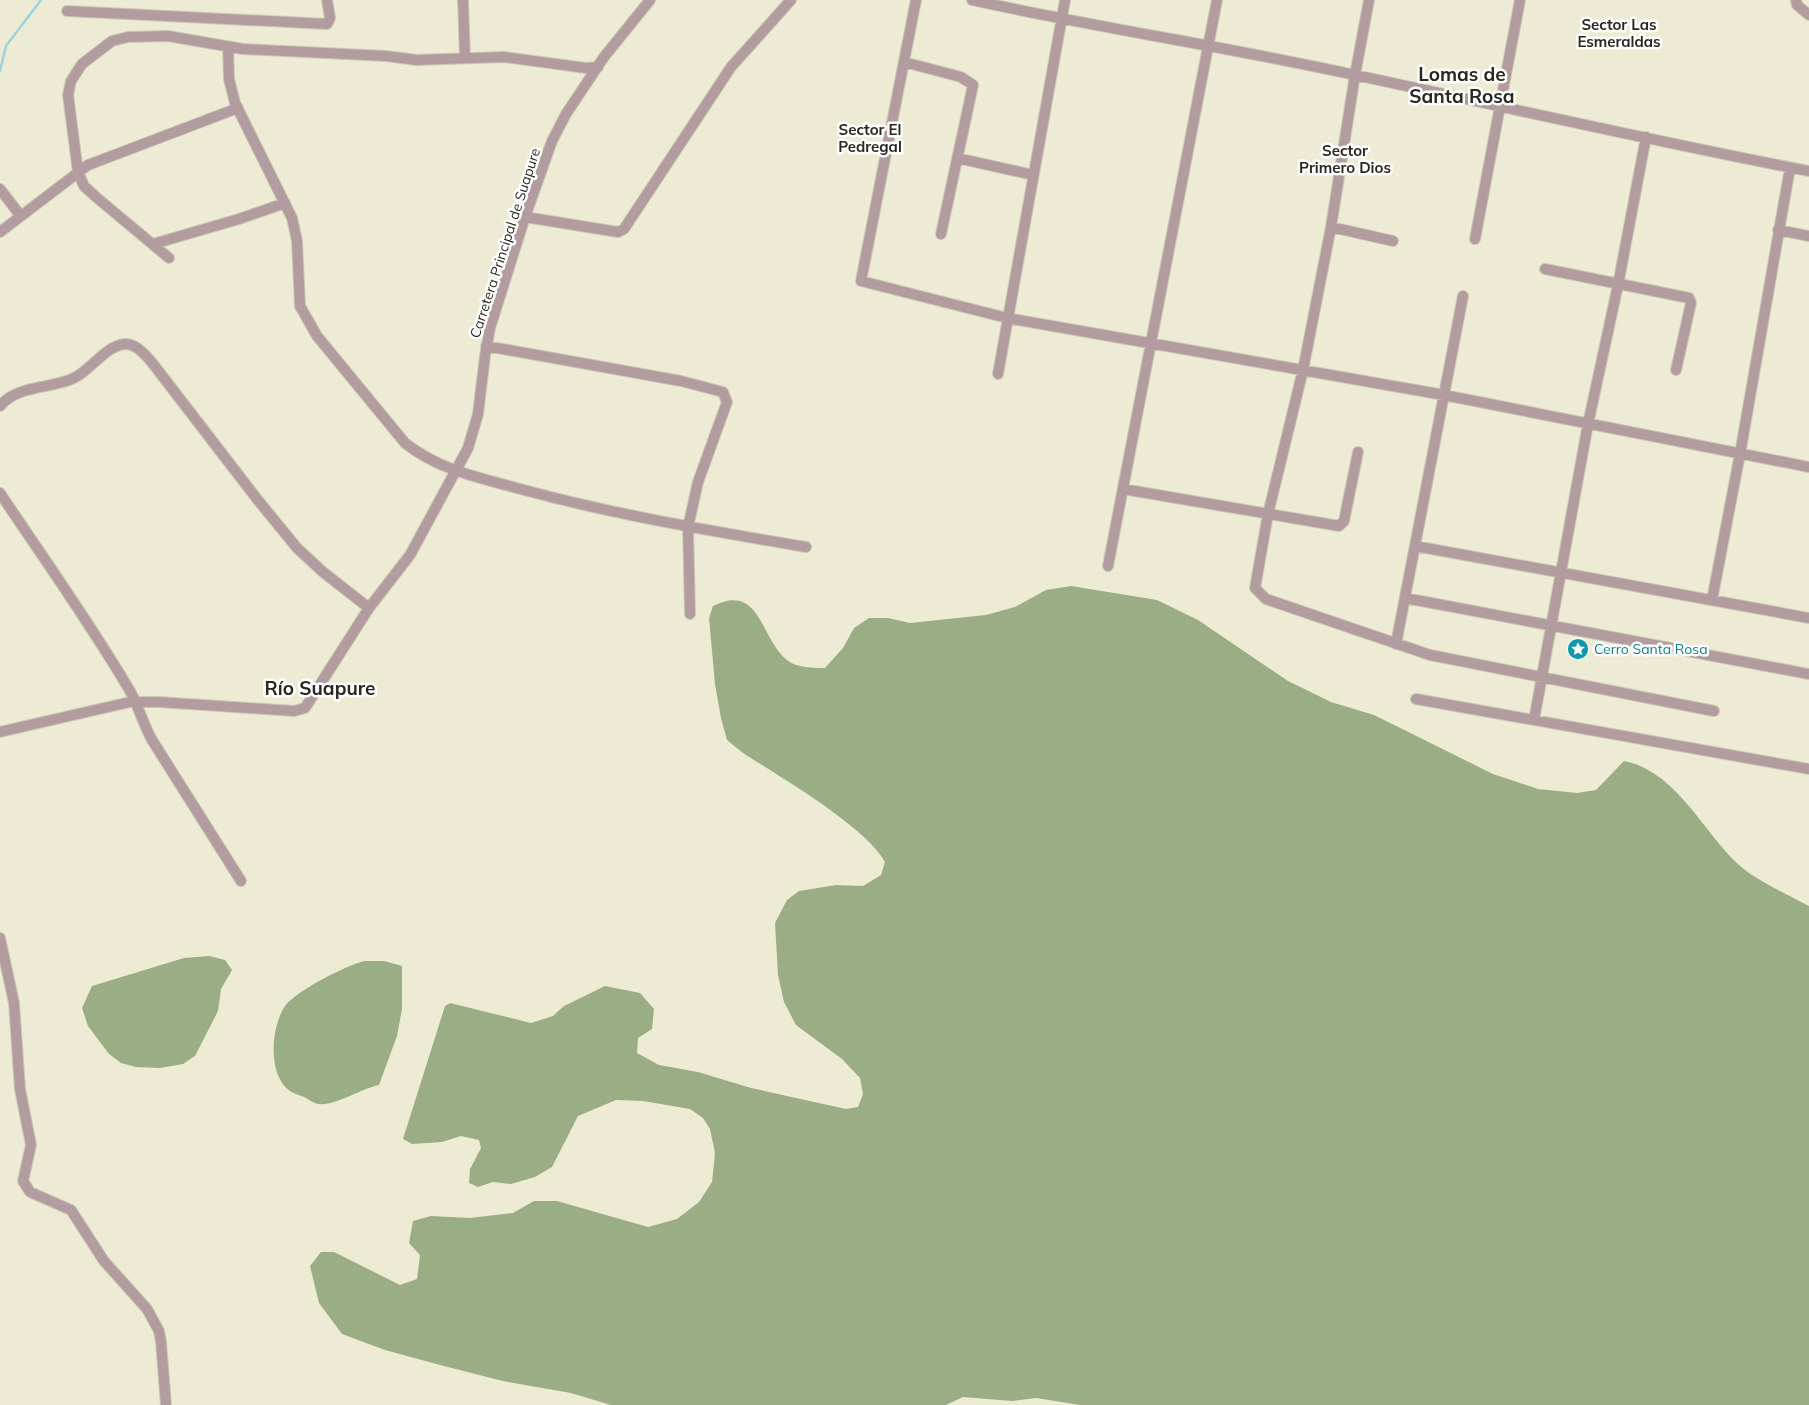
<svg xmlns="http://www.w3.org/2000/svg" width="1809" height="1405" viewBox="0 0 1809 1405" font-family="Mulish,sans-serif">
<rect width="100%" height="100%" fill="#eeebd5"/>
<path fill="#9bad85" d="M1071,586L1157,600L1198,620L1288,681L1331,702L1374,715L1493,774L1538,789L1577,793L1596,790L1624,761C1676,771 1703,832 1739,865C1755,880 1789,895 1809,906V1405H1080L1036,1398L1012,1401L963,1397L946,1405H611L571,1393L503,1381L440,1365L385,1350L342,1334L319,1303L310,1266L321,1252H334L400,1285L417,1279L420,1255L409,1243L413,1221L431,1216L470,1218L513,1213L534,1201H557L648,1227L677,1219L699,1202L712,1182L715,1153L710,1129L703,1118L690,1109L643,1101L616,1100L578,1116L552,1167L535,1177L511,1184L493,1182L478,1187L469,1183L470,1169L481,1148L479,1140L461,1136L442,1142L412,1144L403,1139L445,1006L450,1003L531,1023L553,1016L564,1006L605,986L640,993L654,1009L652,1029L638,1038L637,1053L659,1065L698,1072L751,1088L846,1109L858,1107L863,1094L860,1078L842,1059L796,1025L784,1002L778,975L775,923L787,900L799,891L836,885L863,886L881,875L885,862C865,826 780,777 743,753L727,740L721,718L715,684L709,618L713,606C761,582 760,639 787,660C797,668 813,668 825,668L843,648L854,628L869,618H888L910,623L986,615L1015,607L1046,590Z
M209,956L225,960L232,970L221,989L218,1011L195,1056L183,1064L160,1068L136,1067L121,1063L109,1054L88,1026L82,1008L92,986L184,958Z
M364,961H384L402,966V1009L397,1036L379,1085C360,1089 336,1106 318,1104C313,1103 308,1099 304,1097C300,1095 294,1094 290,1091C267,1075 271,1027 285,1006C296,991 345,966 364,961Z"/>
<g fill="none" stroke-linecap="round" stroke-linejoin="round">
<path stroke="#9bd4dd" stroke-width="2.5" d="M0,71L6,46L41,0"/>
<g stroke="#cbc8b4" stroke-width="12">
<path id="minor" d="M463,0L465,58
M916,0L861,281L1007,318L1444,395L1809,467
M972,0C1099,28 1228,47 1355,75C1506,107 1657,142 1809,171
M1369,0L1355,75L1331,227L1303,370L1268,514L1255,588L1266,599L1430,655L1714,711
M1796,0L1797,5L1809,15
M67,11L327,24L330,18L327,0
M228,47L229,79L235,103L292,218L297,241L300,306L317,336L405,443C440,471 482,478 524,490C617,515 711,531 806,547
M904,62L961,77L973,85L941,234
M957,158L1033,175
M0,189L20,215
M525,217L618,232L624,229L731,67L791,0
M1331,227L1393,241
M1778,230L1809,236
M0,232L88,165L238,108
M1475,239L1520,0
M153,244L239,219L285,203
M169,258L96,197L84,186L78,172L68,95L71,81L82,64L112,41L128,37L168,36L243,49L386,56L416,60L504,57L586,68L598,67
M1545,269L1689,298L1691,303L1676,370
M486,346L681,381L723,392L727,402L698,482L688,527L690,614
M998,374L1065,0
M0,406C17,385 51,389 74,378C91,370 105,346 125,344C136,344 143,353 150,360L257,499L297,548L323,572L369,608
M1123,489L1339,526L1344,521L1358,452
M0,493C44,559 90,623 130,691C139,707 143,724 152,740L241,881
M1415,546L1809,618
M1108,566L1217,0
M1405,598L1809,674
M1712,600L1740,454L1790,168
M1396,644L1463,296
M1416,699L1809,769
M1534,720L1588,424L1618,285L1646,137
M0,732L130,702H159L294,711L305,708L369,608L410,555L468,448L478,414L485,356L490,328L525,217L552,141L566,114L604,57L650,0
M0,938L14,1003L20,1089L31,1145L23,1181L30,1192L71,1210L104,1261L147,1309L159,1331L161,1342L166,1405"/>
</g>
<use href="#minor" stroke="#b29c9f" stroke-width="10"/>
</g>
<defs>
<g id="sight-disc" transform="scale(1.125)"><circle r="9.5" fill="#0f9aa8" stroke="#fff"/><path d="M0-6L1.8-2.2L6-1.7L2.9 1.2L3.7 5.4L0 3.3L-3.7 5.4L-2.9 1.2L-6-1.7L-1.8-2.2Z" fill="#fff"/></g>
</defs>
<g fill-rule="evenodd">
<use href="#sight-disc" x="1578" y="649"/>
</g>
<g text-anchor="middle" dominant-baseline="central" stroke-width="5" stroke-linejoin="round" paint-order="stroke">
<g font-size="14" fill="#29271f" stroke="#fff">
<text transform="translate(505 243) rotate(-72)">Carretera Principal de Suapure</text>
</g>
<g font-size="14" fill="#0d838f" stroke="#fff" text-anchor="start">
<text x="1594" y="649">Cerro Santa Rosa</text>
</g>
<g font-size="15" font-weight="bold" fill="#29271f" stroke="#fff">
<text x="1619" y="24">Sector Las<tspan x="1619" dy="17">Esmeraldas</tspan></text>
<text x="870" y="129">Sector El<tspan x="870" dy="17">Pedregal</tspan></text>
<text x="1345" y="150">Sector<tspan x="1345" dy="17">Primero Dios</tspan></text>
</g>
<g font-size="19" font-weight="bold" fill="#29271f" stroke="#fff">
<text x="1462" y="74">Lomas de<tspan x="1462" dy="22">Santa Rosa</tspan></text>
<text x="320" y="688">Río Suapure</text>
</g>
</g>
</svg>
